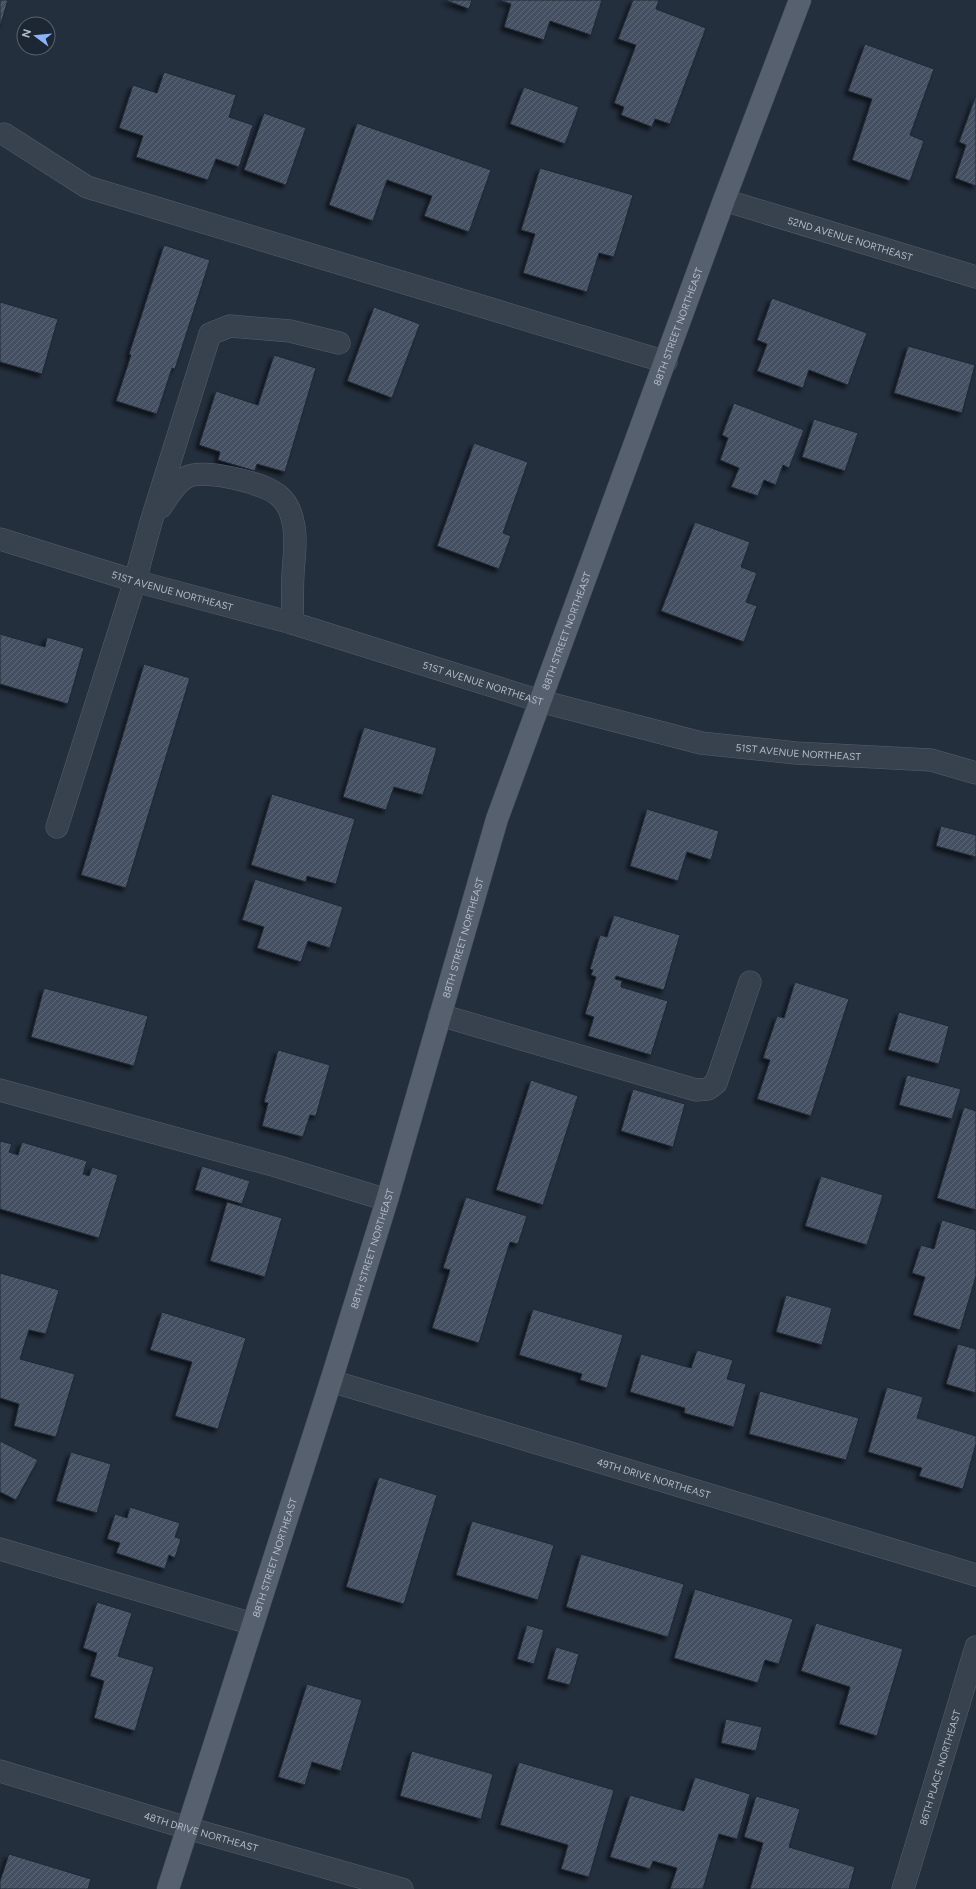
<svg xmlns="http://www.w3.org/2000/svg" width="976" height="1889" viewBox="0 0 976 1889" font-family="Figtree,sans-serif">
<defs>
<pattern id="building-hatch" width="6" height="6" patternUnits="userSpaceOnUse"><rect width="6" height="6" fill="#455162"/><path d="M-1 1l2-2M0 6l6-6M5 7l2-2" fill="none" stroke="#5d6877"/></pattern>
<filter id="shadow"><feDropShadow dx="-3.5" dy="3.5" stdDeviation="2" flood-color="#0009"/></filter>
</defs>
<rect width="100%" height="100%" fill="#242f3e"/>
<path fill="url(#building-hatch)" stroke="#1f2835" filter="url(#shadow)" d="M0,0H8L0,27Z
M445,0H472L469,9Z
M499,0H602L591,35L550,21L544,40L504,27L511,4Z
M633,0H659L656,9L706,28L670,124L655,119L652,127L621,115L624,107L614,103L636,45L618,39Z
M865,44L934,69L910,135L924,141L910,181L852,160L872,99L848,91Z
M164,72L236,95L229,117L253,125L239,167L216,159L208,180L136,157L143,136L119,128L133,85L157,93Z
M524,87L579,107L565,144L510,124Z
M976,95V186L955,178L966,145L959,142Z
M264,113L306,128L286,185L244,170Z
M357,123L491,170L469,232L424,216L432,196L387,180L373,221L329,205Z
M540,168L633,195L614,257L599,253L587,292L523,273L535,234L521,230Z
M164,245L210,260L175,369L172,368L157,414L116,401L131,355L129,354Z
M772,298L867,333L848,385L809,370L803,388L757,371L767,344L757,340Z
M0,302L58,319L42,374L0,362Z
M374,307L420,324L392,398L347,381Z
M908,346L975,365L962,413L894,393Z
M274,355L316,368L285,472L257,464L255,471L218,460L220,452L199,445L216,391L258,405Z
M734,403L804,430L789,468L783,465L776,485L764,480L758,496L731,487L739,468L720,460L728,438L722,435Z
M814,419L858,433L845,471L802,457Z
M474,443L528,462L503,533L511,536L499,569L437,546Z
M695,522L750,542L741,567L757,573L746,602L757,606L744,642L661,611Z
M0,634L45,647L47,637L84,648L68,704L0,684Z
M144,664L190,678L126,888L81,875Z
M364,727L437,748L423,795L394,787L386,810L343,797Z
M272,794L355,819L336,884L307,876L306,882L251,865Z
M647,809L719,831L711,860L687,852L678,881L630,866Z
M941,826L976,835V857L936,846Z
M255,879L343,907L330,948L308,941L301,962L257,948L264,927L242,920Z
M614,915L680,935L664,990L616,976L615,979L622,981L621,987L668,1001L651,1055L588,1036L594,1017L585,1014L596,977L591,975L593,970L590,969L600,935L607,937Z
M795,982L849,999L811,1116L757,1099L770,1060L763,1058L777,1016L784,1018Z
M44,988L148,1016L134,1066L31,1037Z
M899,1012L949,1026L939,1064L888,1050Z
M278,1050L330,1065L316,1116L310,1115L303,1137L262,1126L268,1103L264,1102Z
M907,1075L961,1089L952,1119L899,1105Z
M531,1080L578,1096L543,1205L496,1190Z
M633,1089L685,1104L673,1147L621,1131Z
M964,1107L976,1111V1210L937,1198Z
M0,1141L12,1144L9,1152L18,1155L22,1142L87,1161L83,1174L89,1176L92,1167L118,1175L99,1238L0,1209Z
M202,1166L250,1181L242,1204L195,1190Z
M821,1176L883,1195L867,1245L805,1226Z
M466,1197L527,1216L518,1244L510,1242L479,1343L432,1328L450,1270L443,1268Z
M227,1202L282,1218L265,1277L210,1261Z
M942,1220L976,1230V1276L960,1330L913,1315L925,1277L912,1273L921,1245L934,1249Z
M0,1273L59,1290L46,1334L29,1330L20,1359L75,1374L56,1437L14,1426L19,1404L0,1398Z
M786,1295L832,1308L822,1345L776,1332Z
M533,1309L623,1335L607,1388L580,1380L582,1374L519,1355Z
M162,1312L246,1338L218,1429L175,1416L192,1362L150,1350Z
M958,1344L976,1349V1393L946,1384Z
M697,1350L733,1360L727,1379L746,1384L734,1427L684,1413L685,1408L630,1392L641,1354L691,1368Z
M887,1387L923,1397L917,1418L976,1436V1444L963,1489L919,1476L922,1468L868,1452Z
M760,1391L859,1418L846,1460L749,1434Z
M0,1441L38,1460L16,1500L0,1492Z
M71,1452L111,1464L97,1513L56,1501Z
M379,1477L437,1495L404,1604L346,1587Z
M130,1507L180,1523L175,1537L181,1539L175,1558L169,1555L165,1569L116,1553L120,1543L107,1539L115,1514L127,1518Z
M472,1521L554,1545L538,1600L456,1575Z
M581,1554L684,1584L668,1637L566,1607Z
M695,1589L793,1619L779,1664L765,1660L758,1683L674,1658Z
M97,1602L132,1613L118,1656L154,1667L135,1731L94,1718L104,1681L90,1676L97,1653L83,1648Z
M816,1623L903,1649L877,1736L839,1724L850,1687L801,1671Z
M527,1625L544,1630L534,1664L517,1659Z
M556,1647L579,1654L570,1685L547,1679Z
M307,1684L362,1700L341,1771L312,1762L305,1785L278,1777Z
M726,1719L762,1727L756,1751L721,1743Z
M412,1751L493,1774L481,1819L400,1796Z
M519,1762L614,1790L589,1877L561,1869L568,1845L500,1825Z
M695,1777L750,1794L737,1839L719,1834L703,1889H670L677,1868L653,1861L650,1869L610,1857L630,1795L684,1811Z
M756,1796L800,1809L789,1847L855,1867L849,1889H750L763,1843L744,1837Z
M9,1854L91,1879L88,1889H0V1881Z"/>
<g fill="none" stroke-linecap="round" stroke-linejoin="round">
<g stroke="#565f6c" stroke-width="23">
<g id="minor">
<path d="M4,134L87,187L666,362"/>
<path id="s1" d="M724,200L976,277"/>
<path d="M161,507C168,497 176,482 187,477C204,468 264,483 278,495C286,501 291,512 293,522C297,538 294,557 293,574C292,590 293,606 292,623"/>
<path id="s2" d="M0,539L135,581L292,623L540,701L701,743L796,753L931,760L976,773"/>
<path d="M57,827L135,581L151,522L210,334L230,326L290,331L339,343"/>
<path d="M440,1015L696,1090L708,1089L716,1083L750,982"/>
<path d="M0,1090L276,1166L387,1200"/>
<path id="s3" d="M331,1381L976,1575"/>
<path d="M0,1549L253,1624"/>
<path id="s4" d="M0,1771L187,1828L402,1889"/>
<path id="s5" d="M903,1889L976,1647"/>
</g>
</g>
<g stroke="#414a57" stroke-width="23">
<g id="major">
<path id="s6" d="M168,1889L331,1381L387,1200L497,819L724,200L800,0"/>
</g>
</g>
<use href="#minor" stroke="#38414e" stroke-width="22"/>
<use href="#major" stroke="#56606e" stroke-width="22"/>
</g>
<g text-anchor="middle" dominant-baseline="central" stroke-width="4" stroke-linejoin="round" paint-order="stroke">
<g font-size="10" fill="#b4bcc9" stroke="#1d2633">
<text stroke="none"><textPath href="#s1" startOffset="132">52ND AVENUE NORTHEAST</textPath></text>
<text stroke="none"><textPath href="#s6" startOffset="1644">88TH STREET NORTHEAST</textPath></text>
<text stroke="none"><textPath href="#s2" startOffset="180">51ST AVENUE NORTHEAST</textPath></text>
<text stroke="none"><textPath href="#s6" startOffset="1320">88TH STREET NORTHEAST</textPath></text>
<text stroke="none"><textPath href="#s2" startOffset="504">51ST AVENUE NORTHEAST</textPath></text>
<text stroke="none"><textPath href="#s2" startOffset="828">51ST AVENUE NORTHEAST</textPath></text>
<text stroke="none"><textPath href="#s6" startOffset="996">88TH STREET NORTHEAST</textPath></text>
<text stroke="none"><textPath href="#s6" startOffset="672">88TH STREET NORTHEAST</textPath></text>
<text stroke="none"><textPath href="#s3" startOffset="337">49TH DRIVE NORTHEAST</textPath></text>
<text stroke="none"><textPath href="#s6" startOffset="348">88TH STREET NORTHEAST</textPath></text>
<text stroke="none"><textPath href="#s5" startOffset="127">86TH PLACE NORTHEAST</textPath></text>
<text stroke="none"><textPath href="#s4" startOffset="210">48TH DRIVE NORTHEAST</textPath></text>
</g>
</g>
<g transform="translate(36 36) rotate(286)"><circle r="19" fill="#1d2633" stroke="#59626f"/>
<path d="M0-3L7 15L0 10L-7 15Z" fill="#8ab4f8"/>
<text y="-6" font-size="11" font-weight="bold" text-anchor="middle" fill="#b4bcc9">N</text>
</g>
</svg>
